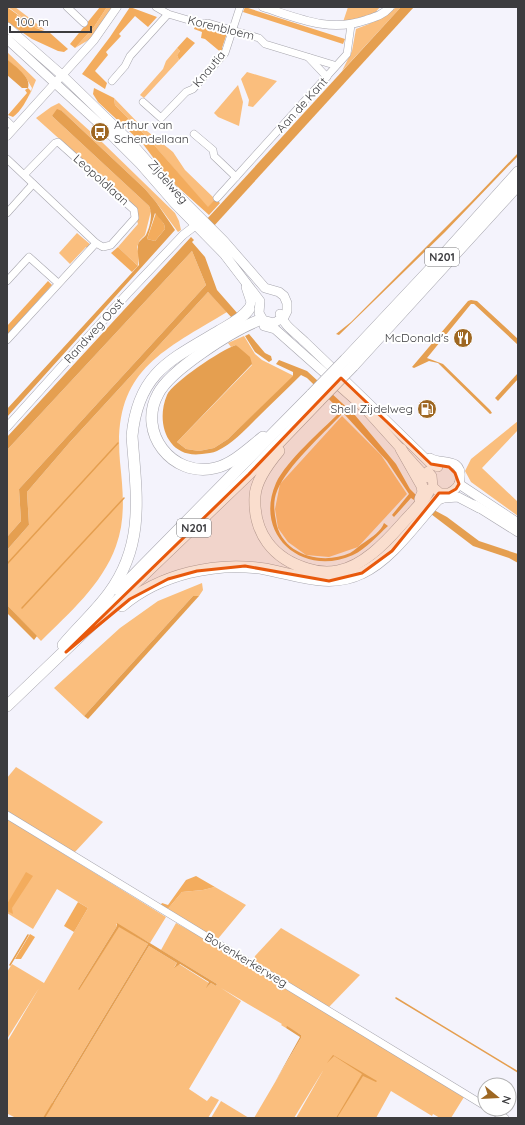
<svg xmlns="http://www.w3.org/2000/svg" width="525" height="1125" viewBox="0 0 525 1125" font-family="Quicksand,sans-serif">
<style>
.green{fill:#fabe7d}
.forest{fill:#f3ac5d}
.water{fill:#e59f50;fill-rule:evenodd}
.lines{fill:none;stroke-linecap:round;stroke-linejoin:round}
.stream{stroke:#e59f50;stroke-width:1.5}
.minor-casing{stroke:#a7a6ae;stroke-width:8}
.tertiary-casing{stroke:#a7a6ae;stroke-width:9}
.secondary-casing{stroke:#a7a6ae;stroke-width:10}
.trunk-casing{stroke:#a7a6ae;stroke-width:12}
.minor{stroke:#fff;stroke-width:7}
.tertiary{stroke:#fff;stroke-width:8}
.secondary{stroke:#fff;stroke-width:9}
.trunk{stroke:#fff;stroke-width:11}
.trunk-bridge-casing{stroke:#a7a6ae;stroke-width:12;stroke-linecap:butt}
.trunk-bridge{stroke:#fff;stroke-width:11}
.marked{fill:#e8590c;fill-opacity:0.2;stroke:#e8590c;stroke-width:3;stroke-linejoin:round}
.labels{text-anchor:middle;stroke-width:4;stroke-linejoin:round;paint-order:stroke}
.shield{fill:#fff;stroke:#767679;stroke-width:1}
.shield-label{font-size:11px;font-weight:bold;fill:#3c3c3f}
.street-label{font-size:12px;fill:#3c3c3f;stroke:#fff}
.poi-label{font-size:12px;fill:#3c3c3f;stroke:#fff;text-anchor:end}
</style>
<rect width="100%" height="100%" fill="#f4f3fc"/>
<!-- green -->
<g class="green">
<polygon points="8,7 15,7 45,30 36,28"/>
<polygon points="107,7 113,7 92,38 75,48 94,27"/>
<polygon points="348,7 380,7 374,14 343,22"/>
<polygon points="397,7 401,7 342,71 352,51 356,29 369,24"/>
<polygon points="177,48 180,51 177,55 179,60 144,98 140,95 163,69 166,61"/>
<polygon points="7,52 36,80 29,97 32,88 25,76 7,59"/>
<polygon points="247,72 277,81 253,107 248,106 249,100 241,79"/>
<polygon points="238,85 243,102 239,126 218,117 214,113"/>
<polygon points="114,98 142,127 173,152 185,170 215,199 208,208 148,138 115,105"/>
<polygon points="59,103 103,143 175,213 179,221 181,230 178,232 156,202 145,189 62,111 52,116 149,206 151,211 145,235 140,240 137,247 139,255 138,266 118,247 138,224 132,204 36,118 51,107"/>
<polygon points="77,233 91,245 88,248 86,247 70,264 59,253"/>
<polygon points="192,251 206,285 19,489 21,521 7,537 7,450"/>
<path d="M208 292 227 312C159 353 112 372 120 462 123 491 126 519 116 546 102 585 69 613 41 641L7 605V550L29 525 27 492 70 442Z"/>
<polygon points="244,336 255,354 262,360 294,376 228,439 214,448 199,451 186,449 177,442 252,365 236,345 231,347 228,343"/>
<polygon points="342,416 381,455 407,494 358,547 329,557 306,555 288,542 278,528 275,509 280,484"/>
<polygon points="518,421 518,430 482,468 518,502 518,516 471,482 465,471 471,459"/>
<polygon points="202,583 203,590 199,596 193,596 84,716 54,688 120,628 158,601"/>
<polygon points="16,767 103,822 74,853 7,812 7,778"/>
<polygon points="7,819 166,917 150,943 116,924 117,926 78,989 79,989 119,926 148,944 52,1103 54,1103 149,946 177,963 174,967 179,964 209,983 207,987 211,983 216,986 217,984 161,950 176,923 221,948 464,1097 451,1118 440,1118 433,1114 432,1116 391,1091 376,1118 296,1118 324,1069 294,1118 254,1118 301,1038 301,1035 287,1027 286,1028 281,1025 282,1024 221,988 241,1001 189,1089 207,1101 211,1096 219,1100 208,1118 16,1118 8,1114 7,1042 39,988 7,1039 7,972 12,964 44,983 88,908 57,889 33,929 7,913"/>
<polygon points="215,887 246,905 217,940 167,910 182,892 203,890"/>
<polygon points="281,928 360,975 328,1008 253,962 255,956"/>
<polygon points="221,1101 249,1118 211,1118"/>
</g>
<!-- forest -->
<g class="forest">
<polygon points="7,7 36,28 50,33 68,49 64,52 58,51 32,39 7,22"/>
<polygon points="100,7 107,7 94,27 75,48 70,44"/>
<polygon points="130,7 157,17 148,27 135,16 119,34 121,36 106,52 108,55 95,71 107,83 105,89 82,74 110,37"/>
<polygon points="245,7 345,39 343,44 243,12"/>
<polygon points="195,25 210,26 209,28 227,33 222,48 225,49 223,54 205,39 201,38 202,32 194,29"/>
<polygon points="187,37 195,43 179,60 177,55 180,51 177,48"/>
<path d="M28 88 31 91C27 100 21 111 13 117L8 115 27 93 25 90Z"/>
<polygon points="94,88 114,98 115,105 148,138 208,207 215,199 220,203 209,215 170,180 143,144 98,102 93,94"/>
<polygon points="156,213 164,224 165,229 155,241 147,239"/>
<polygon points="118,247 138,266 132,272 111,253"/>
<polygon points="48,281 52,285 7,335 7,326"/>
<polygon points="26,872 33,876 12,908 13,914 7,911 7,904"/>
<polygon points="196,876 215,887 203,890 182,892 167,910 160,906 162,903 168,905 186,880"/>
<polygon points="78,902 88,908 74,932 64,926"/>
<polygon points="30,934 35,937 21,959 15,959"/>
</g>
<!-- water -->
<g class="water">
<polygon points="401,7 414,7 213,227 206,220"/>
<path d="M7 59C14 66 32 77 28 88H22L7 75Z"/>
<path d="M57 109 62 111 145 189 156 202 175 230 7 417V409L139 265C139 259 137 250 138 245 139 240 143 239 146 235 150 227 153 214 149 206L52 116ZM155 213 164 224 165 229 155 241 147 239Z"/>
<polygon points="518,153 518,156 445,232 339,335 336,334 351,322 471,202"/>
<polygon points="191,237 194,240 192,242 205,257 217,290 238,314 232,318 208,292 70,442 27,492 29,525 7,550 7,537 21,521 19,489 206,285 192,251 7,450 7,437"/>
<polygon points="471,300 477,301 518,339 518,345 474,304 471,304 427,358 443,364 490,410 492,413 490,414 438,363 429,361 414,368 412,367 468,301"/>
<polygon points="249,334 265,353 271,356 272,360 269,362 255,352 245,336"/>
<path d="M236 345 250 357 252 364 177 442 186 449 199 451 214 448 228 439 293 376V372L276 364 279 360 307 371 354 414 396 464 410 489 417 496 414 500 411 498 394 517 392 515 409 494 387 461 345 415 342 414C322 435 288 465 277 491 273 501 274 511 276 521 281 554 321 566 350 553 355 550 360 545 365 542 372 537 381 531 384 523L388 526C377 536 366 549 353 555 303 578 253 535 276 483 287 460 321 431 339 413V409L307 378 301 375C286 390 270 405 255 420 244 431 232 444 217 451 213 453 207 453 202 454 168 459 155 423 167 395 173 382 221 350 236 345Z"/>
<polygon points="518,373 518,379 498,401 495,398"/>
<polygon points="434,510 447,517 479,541 518,554 518,563 509,558 473,546 431,514"/>
<polygon points="193,596 199,596 88,719 84,716"/>
<polygon points="7,605 37,636 34,640 7,613"/>
<polygon points="117,923 217,984 216,986 211,983 206,988 209,982 180,964 174,968 177,963 149,946 45,1118 43,1118 148,944 119,927 79,990 78,989 117,926"/>
<polygon points="287,1026 301,1035 301,1038 275,1082 300,1037 286,1028"/>
<polygon points="333,1055 377,1081 376,1082 363,1076 337,1118 336,1118 362,1074 334,1056 327,1063"/>
</g>
<g class="lines">
<!-- stream -->
<g class="stream">
<polyline points="7,564 118,443"/>
<polyline points="22,608 124,498"/>
<polyline points="10,965 28,935"/>
<polyline points="396,998 518,1072"/>
</g>
<defs>
<g id="minor">
<polyline points="67,7 84,23"/>
<polyline points="156,7 168,14 202,24 208,23 259,38 265,44 334,65"/>
<polyline points="309,58 327,77"/>
<polyline points="112,81 125,66 130,56 168,14"/>
<polyline points="143,102 161,118 186,92 193,89 225,53 240,7"/>
<polyline points="7,121 14,128"/>
<polyline points="194,134 213,150 214,156 236,177"/>
<polyline points="7,159 96,243 103,247 111,245 135,218 134,210 58,142 55,143 24,175"/>
<polyline points="217,198 347,54 351,25"/>
<polyline points="7,213 33,184"/>
<polyline points="7,281 29,257 58,283"/>
<polyline points="7,340 96,243"/>
<polyline points="7,815 485,1106"/>
<polyline points="490,1109 505,1118"/>
</g>
<g id="tertiary">
<path d="M263 7C298 18 329 33 366 20 375 17 383 15 390 7"/>
<polyline points="7,136 94,40 117,7"/>
<polyline points="7,427 127,294 183,235 196,225"/>
</g>
<g id="secondary">
<polyline points="7,27 63,76 129,140 173,190 224,241 265,288 279,292 284,296 287,303 287,311 284,317 274,323 263,320 259,313 260,301 224,254 174,203 140,164 104,128 7,39"/>
<polyline points="246,287 251,302 249,309"/>
<path d="M280 314C284 326 296 333 305 342 347 382 389 423 431 464L438 467"/>
<polyline points="264,326 275,329 364,408 427,478"/>
<path d="M428 471 432 476 433 487 440 493H449C455 490 460 486 460 479 463 456 440 465 430 458"/>
<polyline points="459,484 518,523"/>
<polyline points="444,498 458,497 479,508"/>
<polyline points="475,505 518,532"/>
</g>
<g id="trunk">
<path d="M257 321C232 331 170 370 158 394 137 432 172 478 215 468 233 464 249 448 263 437"/>
<polyline points="346,359 438,261 518,172"/>
<polyline points="353,366 518,185"/>
<polyline points="401,449 422,486 423,492 420,499"/>
<path d="M279 451C268 464 256 480 255 496 253 533 273 559 308 569 317 572 328 573 338 571 363 566 384 544 401 525 410 514 424 503 429 490"/>
<polyline points="119,590 312,394"/>
<path d="M122 606C160 574 216 561 265 569 297 575 330 589 362 573 392 559 416 523 438 499L441 498"/>
<path d="M63 645C78 627 96 611 109 593 146 543 136 492 132 436 138 373 170 360 219 331 229 325 242 319 249 309"/>
<polyline points="7,706 249,474 319,401"/>
</g>
</defs>
<!-- minor casing -->
<use href="#minor" class="minor-casing"/>
<!-- tertiary casing -->
<use href="#tertiary" class="tertiary-casing"/>
<!-- secondary casing -->
<use href="#secondary" class="secondary-casing"/>
<!-- trunk casing -->
<use href="#trunk" class="trunk-casing"/>
<!-- minor -->
<use href="#minor" class="minor"/>
<!-- tertiary -->
<use href="#tertiary" class="tertiary"/>
<!-- secondary -->
<use href="#secondary" class="secondary"/>
<!-- trunk -->
<use href="#trunk" class="trunk"/>
<defs>
<g id="trunk-bridge">
<polyline points="312,394 346,359"/>
<polyline points="319,401 353,366"/>
</g>
</defs>
<!-- trunk-bridge casing -->
<use href="#trunk-bridge" class="trunk-bridge-casing"/>
<!-- trunk-bridge -->
<use href="#trunk-bridge" class="trunk-bridge"/>
</g>
<!-- marked area -->
<path class="marked" d="M341 378 431 464 449 467 455 473 459 484 456 489 449 493H439L392 551 362 573 329 581 245 566 197 571 168 579 130 599 66 652 249 474Z"/>
<!-- icons -->
<defs>
<symbol id="bus-disc" viewBox="-11 -11 22 22"><circle r="9.5" fill="#9e6722" stroke="#fff"/><path d="M-5-6H5V4H4V6H2V4H-2V6H-4V4H-5ZM-3.5-4V0h7V-4ZM-3.5 1.2v1.5H-2V1.2ZM2 1.2v1.5H3.5V1.2Z" fill="#fff"/></symbol>
<symbol id="restaurant-disc" viewBox="-11 -11 22 22"><circle r="9.5" fill="#9e6722" stroke="#fff"/><path d="M-5-6h1v4h1v-4h1v4h1v-4h1v5L-1.5 .5V6h-2V.5L-5-1ZM5-6V6H3V1.5H1.5Q1.5-4 5-6Z" fill="#fff"/></symbol>
<symbol id="fuel-disc" viewBox="-11 -11 22 22"><circle r="9.5" fill="#9e6722" stroke="#fff"/><path d="M-5.5-6h7V0h2V4h1.3V-2.5L3-4.5l.8-.8L6-3V5H2.5V1h-1V6h-7ZM-4.2-4.7v3.2H.2V-4.7Z" fill="#fff"/></symbol>
</defs>
<g fill-rule="evenodd">
<use href="#bus-disc" x="89" y="121" width="22" height="22"/>
<use href="#restaurant-disc" x="452" y="327" width="22" height="22"/>
<use href="#fuel-disc" x="416" y="398" width="22" height="22"/>
</g>
<g class="labels">
<!-- shield labels -->
<g class="shield">
<rect x="425" y="248" width="34" height="18" rx="3"/>
<rect x="177" y="519" width="34" height="18" rx="3"/>
</g>
<g class="shield-label">
<text x="442" y="261">N201</text>
<text x="194" y="532">N201</text>
</g>
<!-- street labels -->
<g class="street-label">
<text transform="translate(221 28) rotate(14)" y="4">Korenbloem</text>
<text transform="translate(209 69) rotate(-50)" y="4">Knautia</text>
<text transform="translate(302 105) rotate(-48)" y="4">Aan de Kant</text>
<text transform="translate(101 180) rotate(42)" y="4">Leopoldlaan</text>
<text transform="translate(168 182) rotate(49)" y="4">Zijdelweg</text>
<text transform="translate(94 331) rotate(-48)" y="4">Randweg Oost</text>
<text transform="translate(246 960) rotate(31)" y="4">Bovenkerkerweg</text>
</g>
<!-- poi labels -->
<g class="poi-label">
<text x="114" y="129" text-anchor="start">Arthur van<tspan x="114" dy="14">Schendellaan</tspan></text>
<text x="449" y="342">McDonald's</text>
<text x="413" y="413">Shell Zijdelweg</text>
</g>
</g>
<!-- border -->
<rect width="525" height="1125" fill="none" stroke="#3c3c3f" stroke-width="16"/>
<!-- north arrow -->
<g transform="translate(497 1097) rotate(108)"><circle r="19" fill="#ffffff" stroke="#b1b1b2"/>
<path d="M0-3L7 15L0 10L-7 15Z" fill="#9e6722"/>
<text y="-6" font-size="11" font-weight="bold" text-anchor="middle" fill="#3c3c3f">N</text>
</g>
<!-- scale -->
<path d="M10 26v6h81v-6" fill="none" stroke="#3c3c3f" stroke-width="2"/>
<text x="16" y="26" font-size="12" fill="#3c3c3f" stroke="#ffffff" stroke-width="3" paint-order="stroke">100 m</text>
</svg>
